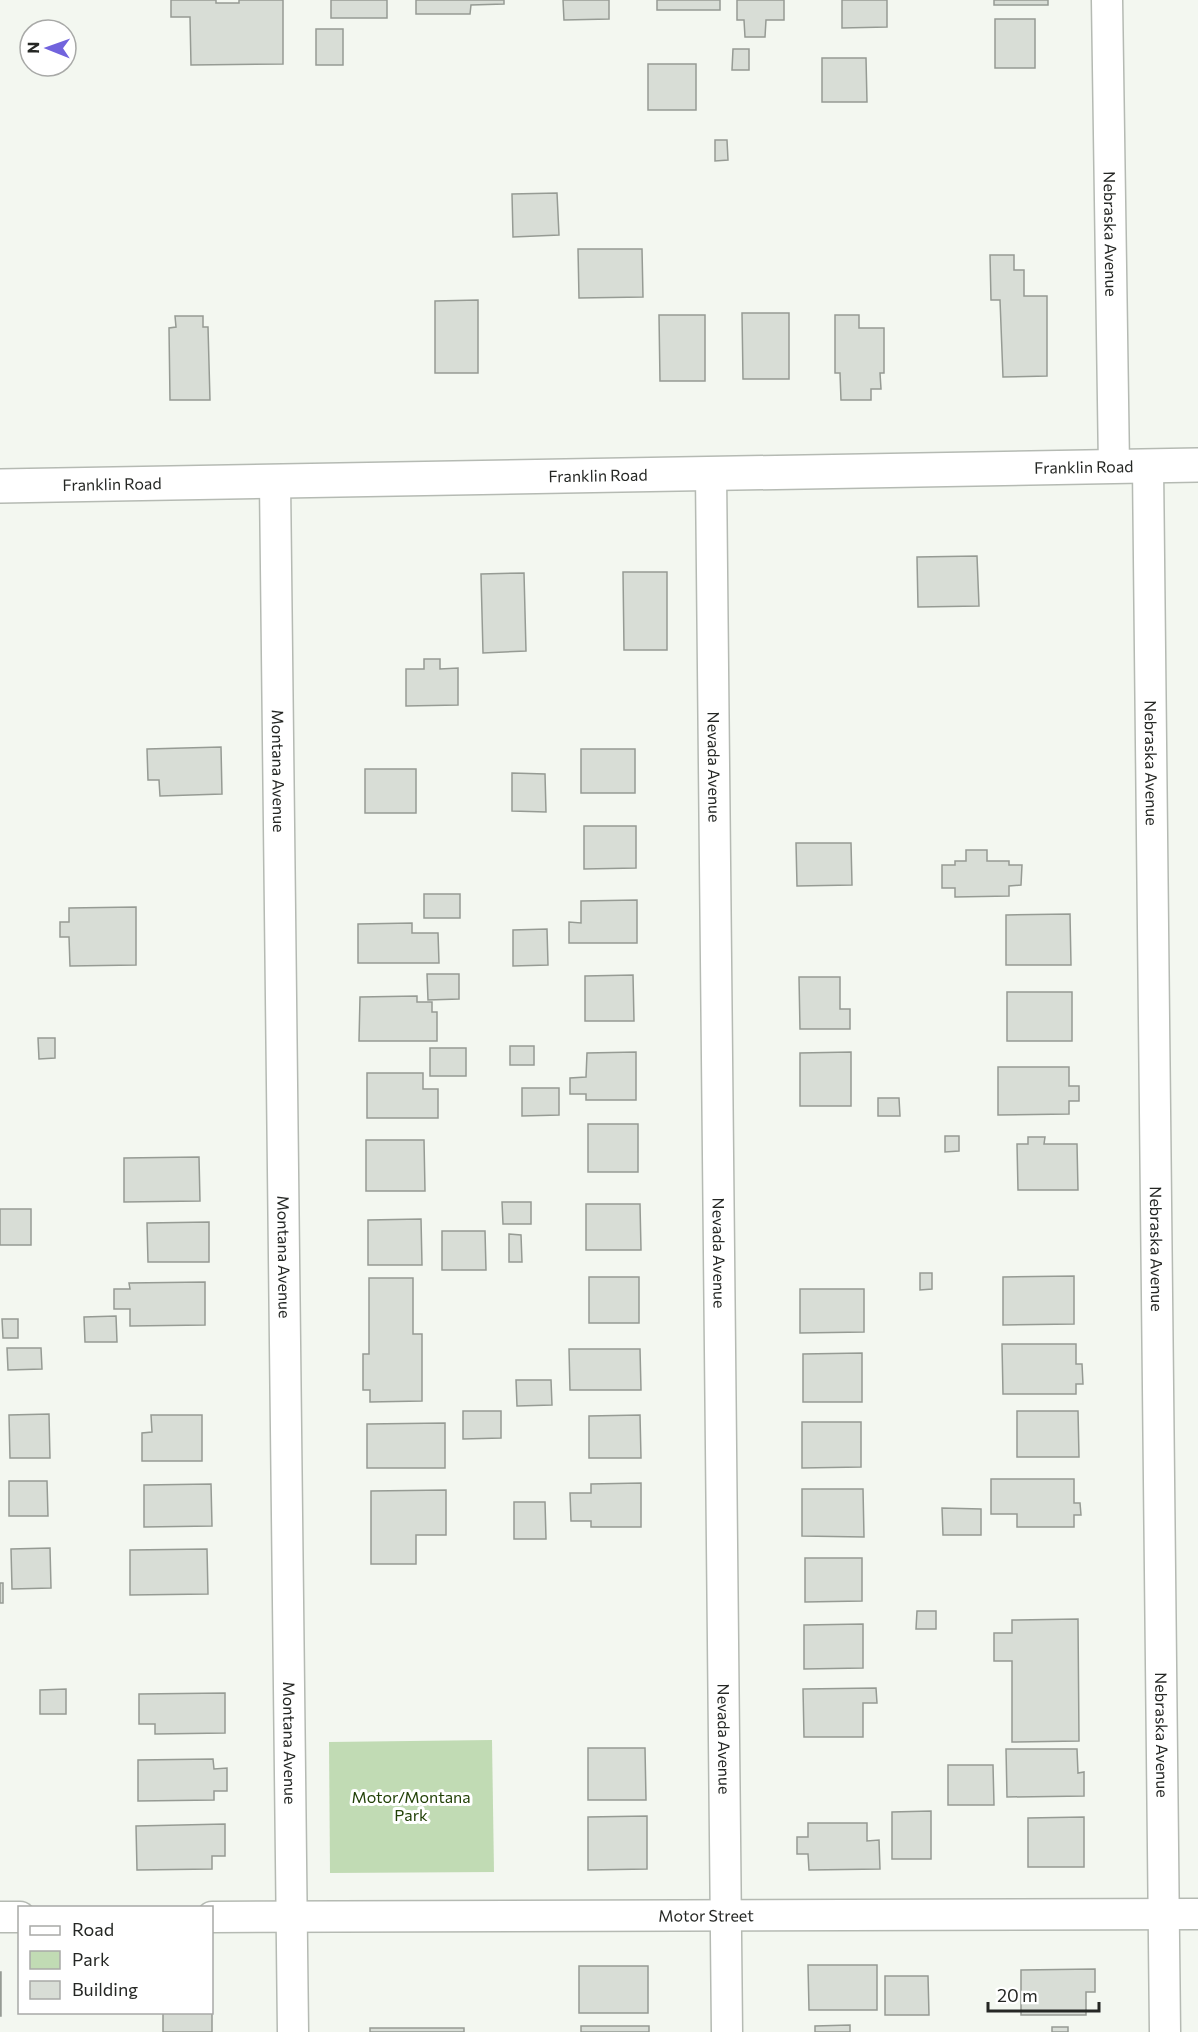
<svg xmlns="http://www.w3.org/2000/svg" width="1198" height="2032" viewBox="0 0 1198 2032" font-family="Commissioner,sans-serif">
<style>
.green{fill:#c1dbb4}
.building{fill:#d8ddd6;stroke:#969b94;stroke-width:1.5}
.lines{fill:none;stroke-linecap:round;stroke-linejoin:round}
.minor-casing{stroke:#b5bab3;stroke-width:33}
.tertiary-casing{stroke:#b5bab3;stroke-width:36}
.minor{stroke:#fff;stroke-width:30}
.tertiary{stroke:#fff;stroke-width:33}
.labels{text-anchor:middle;stroke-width:6;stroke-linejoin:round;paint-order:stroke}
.street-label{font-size:16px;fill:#252724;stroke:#fff}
.park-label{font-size:16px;fill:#214006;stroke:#fff}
</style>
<rect width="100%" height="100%" fill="#f3f7f0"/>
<!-- green -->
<polygon class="green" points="492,1740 494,1872 330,1873 329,1742"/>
<!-- building -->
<g class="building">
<polygon points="171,0 216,0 216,3 239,3 239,0 283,0 283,64 191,65 190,17 171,17"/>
<rect x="331" y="0" width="56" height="18"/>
<polygon points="416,0 504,0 504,4 471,5 470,14 416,14"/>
<polygon points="563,0 609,0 609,19 564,20"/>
<rect x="657" y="0" width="63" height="10"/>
<polygon points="737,0 784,0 784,20 766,20 765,37 745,37 744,20 737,20"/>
<polygon points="842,0 887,0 887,27 842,28"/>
<rect x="994" y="0" width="54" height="5"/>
<rect x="995" y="19" width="40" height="49"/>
<rect x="316" y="29" width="27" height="36"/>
<polygon points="733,49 749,49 749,70 732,70"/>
<polygon points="822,58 866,58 867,102 822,102"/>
<rect x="648" y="64" width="48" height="46"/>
<polygon points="715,140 727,140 728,160 715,161"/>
<polygon points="557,193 559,235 513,237 512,194"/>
<polygon points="578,249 642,249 643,297 579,298"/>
<polygon points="990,255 1014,255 1014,270 1024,270 1024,296 1047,296 1047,376 1003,377 1000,300 991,300"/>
<polygon points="478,300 478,373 435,373 435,301"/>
<polygon points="742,313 789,313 789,379 743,379"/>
<polygon points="659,315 705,315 705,381 660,381"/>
<polygon points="835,315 859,315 859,328 884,328 884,373 880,373 881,389 871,389 871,400 841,400 840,373 835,373"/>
<polygon points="175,316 203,316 203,327 208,327 210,400 170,400 169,328 176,327"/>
<polygon points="977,556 979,606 918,607 917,557"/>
<polygon points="623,572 667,572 667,650 624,650"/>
<polygon points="524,573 526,651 483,653 481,574"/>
<polygon points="424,659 440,659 440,669 458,668 458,705 406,706 406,669 424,669"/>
<polygon points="221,747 222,794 160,796 159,780 148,780 147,749"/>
<rect x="581" y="749" width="54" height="44"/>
<rect x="365" y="769" width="51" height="44"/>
<polygon points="512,773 545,774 546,812 512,811"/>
<polygon points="584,826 636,826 636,868 584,869"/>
<polygon points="796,843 851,843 852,885 797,886"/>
<polygon points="966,850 987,850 987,861 1009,861 1009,865 1022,865 1021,885 1009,886 1009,896 955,897 955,888 942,888 942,865 955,865 955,861 966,861"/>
<rect x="424" y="894" width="36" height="24"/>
<polygon points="637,900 637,943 569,943 569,922 581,923 581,901"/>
<polygon points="136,907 136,965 70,966 69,937 60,937 60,922 69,922 69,908"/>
<polygon points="1070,914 1071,965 1006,965 1006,915"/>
<polygon points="412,923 412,933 438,933 439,963 358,963 358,924"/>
<polygon points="547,929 548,965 513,966 513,930"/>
<polygon points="427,974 459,974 459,999 428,1000"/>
<polygon points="633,975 634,1021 585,1021 585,976"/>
<polygon points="799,977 840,977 840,1009 850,1009 850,1029 800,1029"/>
<rect x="1007" y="992" width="65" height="49"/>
<polygon points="417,996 417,1002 432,1002 432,1012 437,1012 437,1041 359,1041 360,997"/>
<polygon points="38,1038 55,1038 55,1058 39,1059"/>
<rect x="510" y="1046" width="24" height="19"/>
<rect x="430" y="1048" width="36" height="28"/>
<polygon points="636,1052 636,1100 586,1100 586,1094 570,1094 570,1078 586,1077 587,1053"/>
<polygon points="851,1052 851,1106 800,1106 800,1053"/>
<polygon points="998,1067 1069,1067 1069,1086 1079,1086 1079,1101 1069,1101 1069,1114 998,1115"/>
<polygon points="367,1073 423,1073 423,1089 438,1089 438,1118 367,1118"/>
<polygon points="522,1088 559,1088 559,1115 522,1116"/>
<polygon points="878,1098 899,1098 900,1116 878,1116"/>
<rect x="588" y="1124" width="50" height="48"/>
<polygon points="945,1136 959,1136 959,1151 945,1152"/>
<polygon points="1028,1137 1045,1137 1044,1144 1077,1144 1078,1190 1018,1190 1017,1144 1028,1144"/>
<polygon points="366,1140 424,1140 425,1191 366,1191"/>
<polygon points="199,1157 200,1201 124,1202 124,1158"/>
<polygon points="502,1202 531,1202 531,1224 503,1224"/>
<polygon points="586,1204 640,1204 641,1250 586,1250"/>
<rect x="0" y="1209" width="31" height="36"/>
<polygon points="421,1219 422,1265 368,1265 368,1220"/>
<polygon points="209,1222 209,1262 148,1262 147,1223"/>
<polygon points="442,1231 485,1231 486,1270 442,1270"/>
<polygon points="509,1234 521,1235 522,1262 509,1262"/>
<polygon points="920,1273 932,1273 932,1289 920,1290"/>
<polygon points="1074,1276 1074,1324 1003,1325 1003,1277"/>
<rect x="589" y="1277" width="50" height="46"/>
<polygon points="369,1278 413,1278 413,1334 422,1334 422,1401 370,1402 370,1390 363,1390 363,1354 369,1354"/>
<polygon points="205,1282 205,1325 130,1326 130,1309 114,1309 114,1289 130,1289 129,1283"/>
<polygon points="800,1289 864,1289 864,1332 800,1333"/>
<polygon points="116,1316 117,1342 85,1342 84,1317"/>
<polygon points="2,1319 18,1319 18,1338 3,1338"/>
<polygon points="1002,1344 1076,1344 1076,1364 1082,1364 1083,1384 1076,1384 1076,1394 1003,1394"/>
<polygon points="7,1348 41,1348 42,1369 8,1370"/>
<polygon points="569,1349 640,1349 641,1390 570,1390"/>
<polygon points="862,1353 862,1402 803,1402 803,1354"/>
<polygon points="516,1380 551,1380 552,1405 517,1406"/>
<polygon points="463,1411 501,1411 501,1438 463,1439"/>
<polygon points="1017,1411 1078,1411 1079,1457 1017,1457"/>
<polygon points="49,1414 50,1458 10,1458 9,1415"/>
<polygon points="151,1415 202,1415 202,1461 142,1461 142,1433 152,1432"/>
<polygon points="640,1415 641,1458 589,1458 589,1416"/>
<polygon points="802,1422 861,1422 861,1467 802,1468"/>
<polygon points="445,1423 445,1468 367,1468 367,1424"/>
<polygon points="991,1479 1074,1479 1074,1503 1080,1503 1081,1515 1074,1515 1074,1527 1017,1527 1017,1514 991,1514"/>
<polygon points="9,1481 47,1481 48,1516 9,1516"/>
<polygon points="641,1483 641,1527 591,1527 591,1521 571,1521 570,1493 591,1493 591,1484"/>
<polygon points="211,1484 212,1526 144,1527 144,1485"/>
<polygon points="802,1489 863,1489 864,1537 802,1536"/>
<polygon points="446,1490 446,1535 416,1535 416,1564 371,1564 371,1491"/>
<polygon points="514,1502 545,1502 546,1539 514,1539"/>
<polygon points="942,1508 981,1509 981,1535 943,1535"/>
<polygon points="50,1548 51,1588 12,1589 11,1549"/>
<polygon points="207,1549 208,1594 130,1595 130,1550"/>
<polygon points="805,1558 862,1558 862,1601 805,1602"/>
<rect x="0" y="1583" width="3" height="20"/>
<polygon points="917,1611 936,1611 936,1629 916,1629"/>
<polygon points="1078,1619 1079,1741 1012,1742 1012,1661 994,1661 994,1633 1012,1633 1012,1620"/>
<polygon points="863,1624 863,1668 804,1669 804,1625"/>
<polygon points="876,1688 877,1703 863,1703 863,1737 804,1737 803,1689"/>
<polygon points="66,1689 66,1714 40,1714 40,1690"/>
<polygon points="225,1693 225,1733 155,1734 155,1724 139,1724 139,1694"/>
<polygon points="588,1748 645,1748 646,1800 588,1800"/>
<polygon points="1006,1749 1077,1749 1078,1773 1084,1772 1084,1796 1007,1797"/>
<polygon points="213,1759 214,1769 227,1768 227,1791 214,1791 214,1800 138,1801 138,1760"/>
<polygon points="948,1765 993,1765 994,1805 948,1805"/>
<polygon points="931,1811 931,1859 892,1859 892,1812"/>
<polygon points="647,1816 647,1869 588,1870 588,1817"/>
<polygon points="1084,1817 1084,1867 1028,1867 1028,1818"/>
<polygon points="808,1823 867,1823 867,1841 879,1840 880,1869 809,1870 808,1854 797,1854 797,1837 808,1837"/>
<polygon points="225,1824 225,1856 212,1856 212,1869 137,1870 136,1826"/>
<polygon points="808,1965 877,1965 877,2010 809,2010"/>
<rect x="579" y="1966" width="69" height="47"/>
<polygon points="1095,1969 1095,1992 1086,1992 1086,2015 1021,2015 1021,1970"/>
<rect x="0" y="1972" width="1" height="44"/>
<polygon points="212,1975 212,2032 163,2032 163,2012 212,2012"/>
<polygon points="885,1976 928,1976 929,2015 885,2015"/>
<polygon points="850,2025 850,2032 815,2032 815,2026"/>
<rect x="581" y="2026" width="68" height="6"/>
<rect x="1052" y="2027" width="16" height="5"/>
<rect x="370" y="2028" width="94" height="4"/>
</g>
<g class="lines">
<defs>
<g id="minor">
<path id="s1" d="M1107 0 1114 467"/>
<path id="s2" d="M1148 466 1165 2032"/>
<path id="s3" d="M711 473 727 2032"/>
<path id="s4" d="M275 481 293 2032"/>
<polyline points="0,1917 20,1917"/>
<path id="s5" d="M212 1917 1198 1914"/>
</g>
<g id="tertiary">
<path id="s6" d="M0 486 1198 465"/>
</g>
</defs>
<!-- minor casing -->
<use href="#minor" class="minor-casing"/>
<!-- tertiary casing -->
<use href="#tertiary" class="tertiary-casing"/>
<!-- minor -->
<use href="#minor" class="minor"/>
<!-- tertiary -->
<use href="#tertiary" class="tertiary"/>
</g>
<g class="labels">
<!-- street labels -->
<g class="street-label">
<text dy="6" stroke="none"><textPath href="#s1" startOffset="234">Nebraska Avenue</textPath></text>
<text dy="6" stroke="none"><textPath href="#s6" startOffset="1084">Franklin Road</textPath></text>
<text dy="6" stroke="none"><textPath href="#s6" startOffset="598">Franklin Road</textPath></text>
<text dy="6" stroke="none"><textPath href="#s6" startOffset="112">Franklin Road</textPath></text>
<text dy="6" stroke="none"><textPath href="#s2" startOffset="297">Nebraska Avenue</textPath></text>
<text dy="6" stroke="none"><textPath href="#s3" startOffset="294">Nevada Avenue</textPath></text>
<text dy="6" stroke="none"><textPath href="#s4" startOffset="290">Montana Avenue</textPath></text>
<text dy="6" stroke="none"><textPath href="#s2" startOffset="783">Nebraska Avenue</textPath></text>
<text dy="6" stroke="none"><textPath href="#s3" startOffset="780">Nevada Avenue</textPath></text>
<text dy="6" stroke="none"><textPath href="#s4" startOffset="776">Montana Avenue</textPath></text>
<text dy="6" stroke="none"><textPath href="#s2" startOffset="1269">Nebraska Avenue</textPath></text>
<text dy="6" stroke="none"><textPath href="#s3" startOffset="1266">Nevada Avenue</textPath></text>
<text dy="6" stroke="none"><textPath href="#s4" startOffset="1262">Montana Avenue</textPath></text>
<text dy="6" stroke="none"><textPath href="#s5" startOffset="494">Motor Street</textPath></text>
</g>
<!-- park labels -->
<g class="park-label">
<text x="411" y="1803">Motor/Montana<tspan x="411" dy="18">Park</tspan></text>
</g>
</g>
<!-- legend -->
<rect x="18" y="1906" width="195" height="108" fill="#ffffff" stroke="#a8a9a7" stroke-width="1.5"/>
<rect x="30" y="1926" width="30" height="9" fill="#ffffff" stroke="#a8a9a7" stroke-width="1.5"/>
<text x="72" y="1936" font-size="18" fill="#252724">Road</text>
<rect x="30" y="1951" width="30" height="18" fill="#c1dbb4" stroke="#a8a9a7" stroke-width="1.5"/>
<text x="72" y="1966" font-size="18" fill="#252724">Park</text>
<rect x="30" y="1981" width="30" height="18" fill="#d8ddd6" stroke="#a8a9a7" stroke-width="1.5"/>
<text x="72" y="1996" font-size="18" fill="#252724">Building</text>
<!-- north arrow -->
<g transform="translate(48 48) rotate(271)"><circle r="28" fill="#ffffff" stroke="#a8a9a7" stroke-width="1.5"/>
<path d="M0-4.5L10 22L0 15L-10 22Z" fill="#7163dd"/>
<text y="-9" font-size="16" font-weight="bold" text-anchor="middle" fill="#252724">N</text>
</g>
<!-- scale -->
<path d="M988 2002v9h111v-9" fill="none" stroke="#252724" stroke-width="3"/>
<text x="997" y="2002" font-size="18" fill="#252724" stroke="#ffffff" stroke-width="4.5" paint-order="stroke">20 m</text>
</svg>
